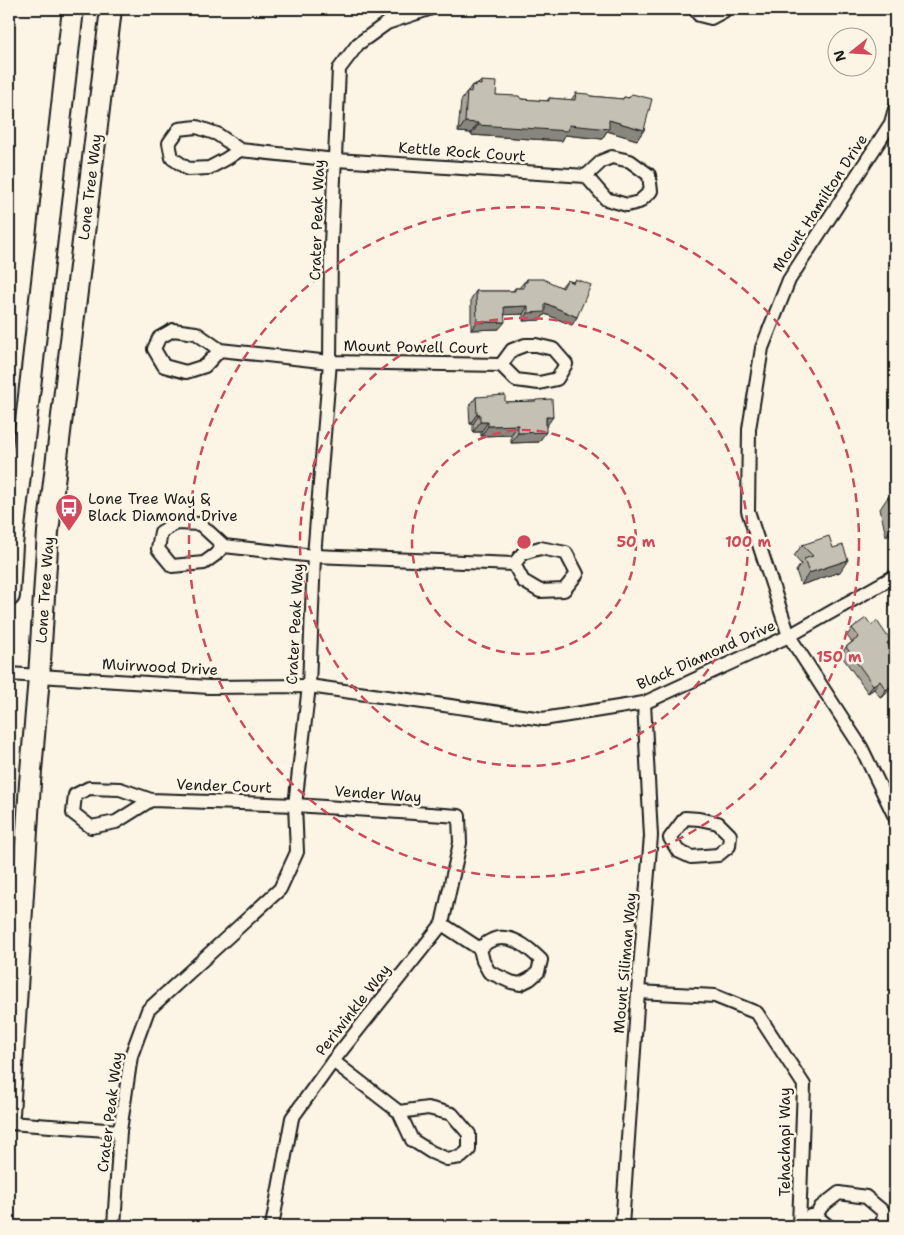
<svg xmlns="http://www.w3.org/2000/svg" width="904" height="1235" viewBox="0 0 904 1235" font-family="'Shantell Sans',sans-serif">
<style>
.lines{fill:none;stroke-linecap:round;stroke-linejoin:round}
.minor-casing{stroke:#1c1c1c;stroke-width:16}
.primary-casing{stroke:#1c1c1c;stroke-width:24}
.minor{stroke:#fcf5e5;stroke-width:12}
.primary{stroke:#fcf5e5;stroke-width:20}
.wall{fill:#a9a59a;stroke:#1c1c1c}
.shaded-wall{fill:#89867d;stroke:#1c1c1c}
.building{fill:#c4c0b3;stroke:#1c1c1c}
.ring{fill:none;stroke:#d1495b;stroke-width:2.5;stroke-dasharray:9 6}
.labels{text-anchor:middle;stroke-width:5;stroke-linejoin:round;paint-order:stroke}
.street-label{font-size:15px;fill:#1c1c1c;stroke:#fcf5e5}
.poi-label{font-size:15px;fill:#1c1c1c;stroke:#fcf5e5;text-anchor:start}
.centre{fill:#d1495b;stroke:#fcf5e5;stroke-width:2.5}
.ring-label{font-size:15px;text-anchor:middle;font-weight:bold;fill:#d1495b;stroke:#fcf5e5;stroke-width:5;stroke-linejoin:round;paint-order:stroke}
</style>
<rect width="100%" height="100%" fill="#fcf5e5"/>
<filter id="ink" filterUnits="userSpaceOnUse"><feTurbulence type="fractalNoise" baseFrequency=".02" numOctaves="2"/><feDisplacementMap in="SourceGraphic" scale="10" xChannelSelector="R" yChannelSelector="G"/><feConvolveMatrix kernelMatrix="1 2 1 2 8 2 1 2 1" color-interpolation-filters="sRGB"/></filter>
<g filter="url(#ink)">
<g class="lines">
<defs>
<g id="minor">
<polyline points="695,9 699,15 711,18 724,11 725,9"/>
<polyline points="895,109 891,123 789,280 762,348 749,429 748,511 789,636 861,747 895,817"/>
<polyline points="240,150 226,159 209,168 188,169 172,158 169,143 179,129 197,127 217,134 240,150 336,160 586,176 606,199 627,205 639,202 651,191 649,175 630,161 612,157 602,161 586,176"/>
<polyline points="220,350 205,366 186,372 164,366 154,349 159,338 173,330 196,333 220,350 330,362 501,365 516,380 539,383 557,379 566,364 553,349 536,345 525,345 512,350 501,365"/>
<polyline points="224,546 215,555 204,563 172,566 158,549 161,532 176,523 200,524 224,546 314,556 514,564"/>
<polygon points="540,548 566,553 577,574 564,590 540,591 523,581 514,564 523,553"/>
<polyline points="9,674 209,687 309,686 543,719 644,703 789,636 895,576"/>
<polyline points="151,800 116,822 91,827 73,813 75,795 89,788 120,789 151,800 295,805 459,816 460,843 442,924 333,1061 292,1118 272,1226"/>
<polygon points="685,818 699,819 718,823 730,835 729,846 718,855 691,857 678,851 670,838"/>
<path d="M442 924 480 949 483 961 489 972 511 982 520 984 530 979 538 972 541 960C528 947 509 931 490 941 487 942 483 946 480 949"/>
<polyline points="638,992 715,996 757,1013 804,1085 799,1226"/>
<polyline points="333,1061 399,1112 412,1140 431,1152 447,1159 461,1157 469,1150 469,1134 452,1114 428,1108 399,1112"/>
<polyline points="9,1123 120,1131"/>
<polyline points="810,1216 816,1216 828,1226"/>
<polyline points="816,1216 821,1207 839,1193 866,1197 885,1213 881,1226"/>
<polyline points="114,1226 120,1131 131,1056 148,1010 280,889 297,852 295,805 309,686 314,556 330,362 331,244 339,69 358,44 387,23 429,9"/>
<polyline points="622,1226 638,992 651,836 644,703"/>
</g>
<g id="primary">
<polyline points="9,596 12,545 73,9"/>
<polyline points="9,1114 30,783 39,677 48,532 111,9"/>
</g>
</defs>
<!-- minor casing -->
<use href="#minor" class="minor-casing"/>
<!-- primary casing -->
<use href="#primary" class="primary-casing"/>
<!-- minor -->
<use href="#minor" class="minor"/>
<!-- primary -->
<use href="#primary" class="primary"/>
</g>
<!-- wall -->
<g class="wall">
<polygon points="481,81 496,95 521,99 547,101 549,98 571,100 576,93 590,96 622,99 624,97 629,98 632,94 644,130 637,140 607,131 602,139 565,135 562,141 471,135 471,133 458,132 461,101 472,85 474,85 475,84 478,84"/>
<polygon points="527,279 561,287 567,280 573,282 575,279 577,317 572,325 545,314 540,320 523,321 523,314 504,314 499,329 471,330 471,299 476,291 513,291 515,288 519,288 524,282 525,282"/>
<polygon points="476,397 505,402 535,401 536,400 539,442 511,443 511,435 481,436 481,432 473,432 473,424 470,424 469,407"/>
<polygon points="895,496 895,534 886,536 880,509 888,497"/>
<polygon points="802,545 840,572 801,585 796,571 801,564 794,556"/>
<polygon points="871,625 890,640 888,644 895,655 895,687 880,697 874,689 868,693 841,655 846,647 852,642 847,636 852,628"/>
</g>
<!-- shaded-wall -->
<g class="shaded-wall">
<polygon points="609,120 644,130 637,140 607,131 602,139 565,135 562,141 471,135 478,125 569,125"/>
<polygon points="465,122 478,123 471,133 458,132"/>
<polygon points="545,303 577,317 572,325 545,314 540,320 523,321 528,313"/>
<polygon points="528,306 523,314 499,315 504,307"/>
<polygon points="477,322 505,322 499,329 471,330"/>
<polygon points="477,414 480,414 473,424 470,424"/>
<polygon points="546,417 553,417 546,427"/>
<polygon points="480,422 488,422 481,432 473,432"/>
<polygon points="518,425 511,435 481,436 488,426"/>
<polygon points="546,432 539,442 511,443 518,433"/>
<polygon points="894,524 895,524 895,534 886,536"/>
<polygon points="848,560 840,572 801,585 809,573"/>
<polygon points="880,681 874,689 868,693 873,685"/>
<polygon points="895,683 895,687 880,697 886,690"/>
</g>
<!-- building -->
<g class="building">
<polygon points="481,81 497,82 496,95 519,96 521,99 549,101 549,98 575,100 576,93 588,94 590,96 623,99 624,97 629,98 632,94 652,99 644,130 609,120 609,129 569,125 568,131 478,125 478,123 465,122 467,91 471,92 472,85 475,86 475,84 481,85"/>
<polygon points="527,279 543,279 563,288 567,280 573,283 575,279 591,285 577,317 545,303 545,312 528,313 528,306 504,307 505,322 477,322 476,291 515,291 515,288 524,288 524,282 527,282"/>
<polygon points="505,395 505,402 536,401 536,400 552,399 553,417 546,417 546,432 518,433 518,425 488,426 488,422 480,422 480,414 477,414 476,397"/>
<polygon points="895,496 895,524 894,524 888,497"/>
<polygon points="829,536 833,548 843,545 848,560 809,573 804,559 813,556 802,545"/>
<polygon points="866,618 871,625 877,621 890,640 887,643 895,655 895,683 886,690 880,681 873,685 846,647 859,637 852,628"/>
</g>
</g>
<!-- distance rings -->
<g class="ring">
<circle cx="524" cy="542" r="112"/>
<circle cx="524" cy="542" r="224"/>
<circle cx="524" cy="542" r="335"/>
</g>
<!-- icons -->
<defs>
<symbol id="bus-pin" viewBox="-11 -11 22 30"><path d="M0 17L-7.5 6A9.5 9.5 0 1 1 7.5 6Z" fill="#d1495b" stroke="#fcf5e5"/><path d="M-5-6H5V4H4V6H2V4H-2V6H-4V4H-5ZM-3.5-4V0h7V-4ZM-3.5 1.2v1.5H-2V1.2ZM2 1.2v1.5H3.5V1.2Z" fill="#fff"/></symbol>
</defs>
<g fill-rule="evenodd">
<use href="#bus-pin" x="53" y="492" width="32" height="43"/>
</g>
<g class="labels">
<!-- street labels -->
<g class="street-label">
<text transform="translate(462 152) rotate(4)" y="5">Kettle Rock Court</text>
<text transform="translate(90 187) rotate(-83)" y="5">Lone Tree Way</text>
<text transform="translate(820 203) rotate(-57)" y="5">Mount Hamilton Drive</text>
<text transform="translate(317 220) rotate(-88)" y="5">Crater Peak Way</text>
<text transform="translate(416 347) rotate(1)" y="5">Mount Powell Court</text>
<text transform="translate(45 590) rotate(-86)" y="5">Lone Tree Way</text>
<text transform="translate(295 624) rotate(-87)" y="5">Crater Peak Way</text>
<text transform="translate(706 655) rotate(-24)" y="5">Black Diamond Drive</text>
<text transform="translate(160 667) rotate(3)" y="5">Muirwood Drive</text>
<text transform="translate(224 786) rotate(2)" y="5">Vender Court</text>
<text transform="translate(378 794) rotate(4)" y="5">Vender Way</text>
<text transform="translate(625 963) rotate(-85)" y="5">Mount Siliman Way</text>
<text transform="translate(353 1010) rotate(-52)" y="5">Periwinkle Way</text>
<text transform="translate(110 1112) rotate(-83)" y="5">Crater Peak Way</text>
<text transform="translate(785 1142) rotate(-90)" y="5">Tehachapi Way</text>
</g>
<!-- poi labels -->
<g class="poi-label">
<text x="88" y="504">Lone Tree Way &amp;<tspan x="88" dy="17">Black Diamond Drive</tspan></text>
</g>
</g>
<circle cx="524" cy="542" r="8" class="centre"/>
<g class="ring-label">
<text x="636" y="547">50 m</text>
<text x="748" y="547">100 m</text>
<text x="839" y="662">150 m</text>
</g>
<!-- margin -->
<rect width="904" height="1235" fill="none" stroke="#fcf5e5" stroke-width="30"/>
<rect x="15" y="15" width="874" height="1205" fill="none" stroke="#1c1c1c" stroke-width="2" filter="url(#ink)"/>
<!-- north arrow -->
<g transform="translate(852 52) rotate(253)"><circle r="24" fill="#fcf5e5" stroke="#a29e95"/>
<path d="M0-4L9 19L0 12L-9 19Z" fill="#d1495b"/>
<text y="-8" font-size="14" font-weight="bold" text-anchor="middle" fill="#1c1c1c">N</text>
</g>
</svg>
